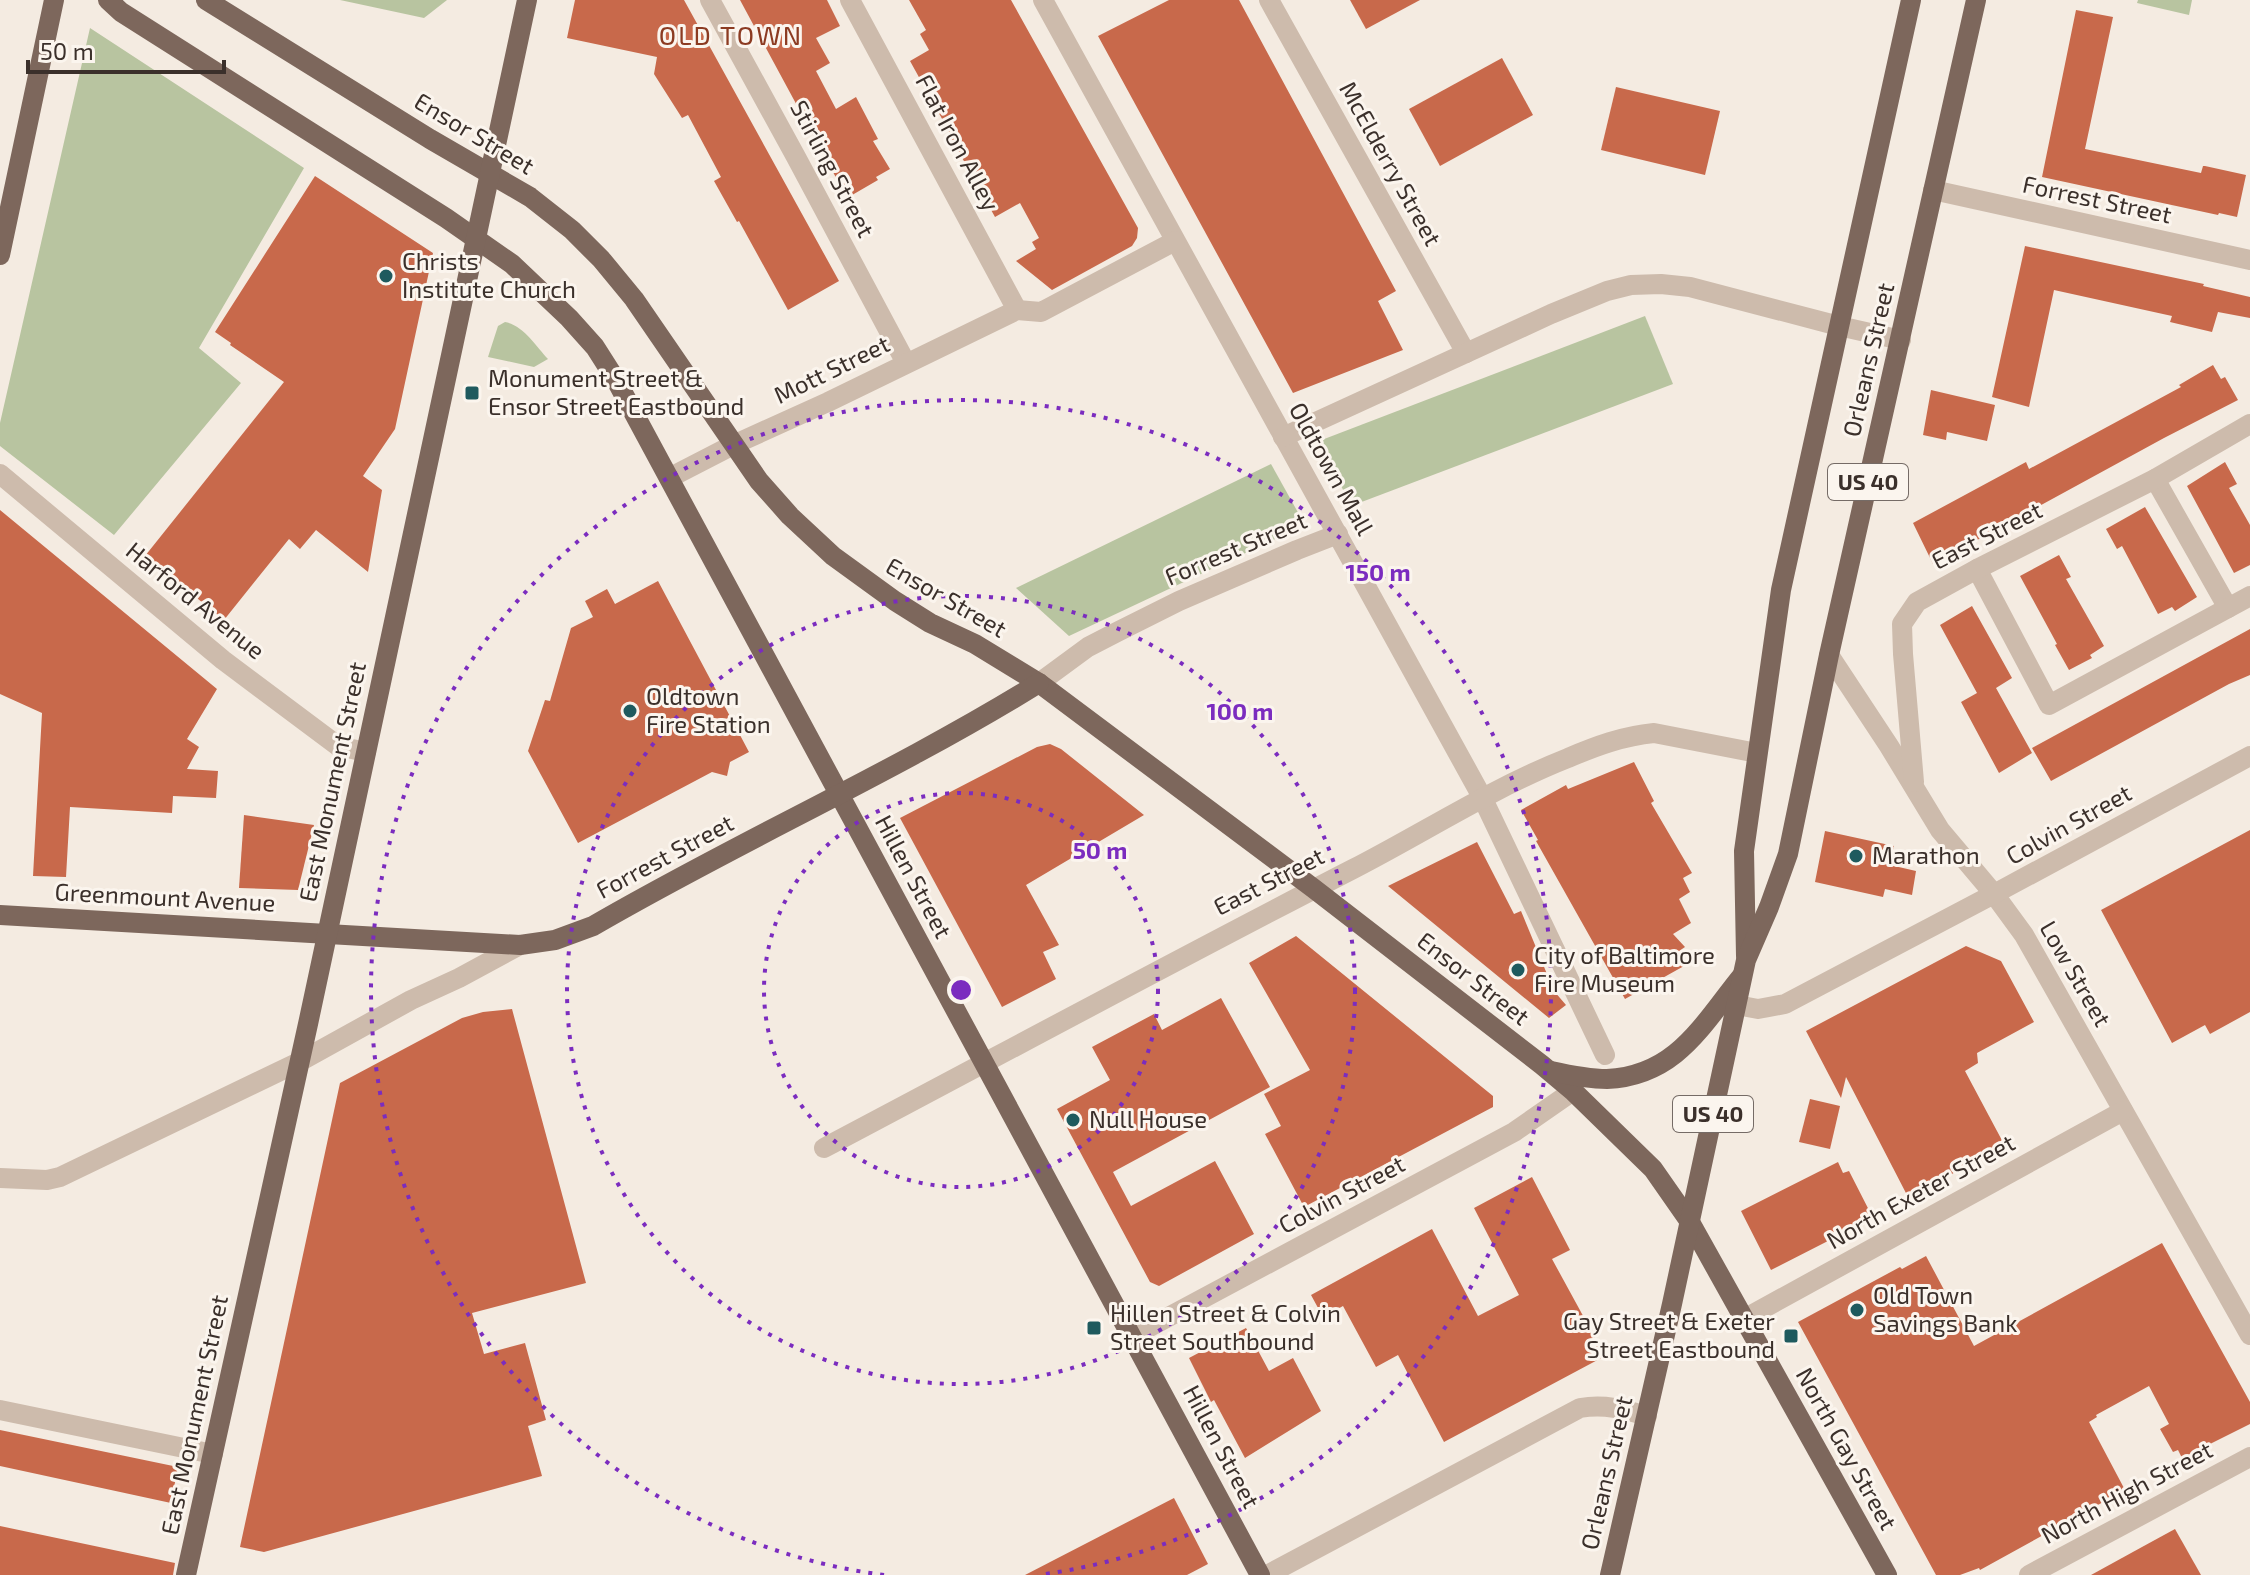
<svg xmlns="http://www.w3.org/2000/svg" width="2250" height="1575" viewBox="0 0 2250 1575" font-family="'Exo 2',sans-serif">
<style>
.green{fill:#b8c4a0}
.building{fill:#c8694b}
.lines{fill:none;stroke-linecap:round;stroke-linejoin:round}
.street{stroke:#cdbbac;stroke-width:20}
.primary{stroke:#7d675c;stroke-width:20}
.ring{fill:none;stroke:#7b2cbf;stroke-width:4;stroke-dasharray:4 8}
.poi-dot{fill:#1f5a5e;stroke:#fbf5ee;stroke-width:3}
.labels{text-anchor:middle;stroke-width:6;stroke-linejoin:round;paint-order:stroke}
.shield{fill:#fbf5ee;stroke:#756b66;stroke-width:2}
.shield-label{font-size:22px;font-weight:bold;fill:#3b302b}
.street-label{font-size:24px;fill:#3b302b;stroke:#fbf5ee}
.poi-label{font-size:24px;fill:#3b302b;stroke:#fbf5ee;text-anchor:start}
.neighbourhood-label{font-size:26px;letter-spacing:2px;fill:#8c3b22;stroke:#fbf5ee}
.centre{fill:#7b2cbf;stroke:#fbf5ee;stroke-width:4}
.ring-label{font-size:24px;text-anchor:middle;font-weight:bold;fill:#7b2cbf;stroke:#fbf5ee;stroke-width:6;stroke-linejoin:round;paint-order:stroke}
</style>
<rect width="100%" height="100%" fill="#f4ebe1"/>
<!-- green -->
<g class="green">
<polygon points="340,0 447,0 424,18"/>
<polygon points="2138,0 2192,0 2189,15 2137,3"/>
<polygon points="90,28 304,168 199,348 241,383 114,535 0,446 0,423"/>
<polygon points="1645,316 1673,384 1351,506 1319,441"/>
<path d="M505 322C523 325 536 346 548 359L534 367 488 357 498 326Z"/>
<polygon points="1271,464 1305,525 1069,636 1016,588"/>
</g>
<!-- building -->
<g class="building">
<polygon points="575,0 684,0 839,281 788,310 739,221 737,222 714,181 721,177 688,115 682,118 654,74 657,57 567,38"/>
<polygon points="740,0 827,0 840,26 816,38 830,63 816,71 836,109 856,97 878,139 873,141 890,169 876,177 878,180 847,198"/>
<polygon points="909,0 1011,0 1138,228 1137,238 1132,246 1052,290 1016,261 1036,249 1032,242 1039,238 1020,203 995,217 950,136 951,135 910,61 929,50 920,34 926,30"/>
<polygon points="1169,0 1239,0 1396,291 1378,301 1403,350 1293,393 1098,36"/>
<polygon points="1350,0 1420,0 1366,29"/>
<polygon points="2076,10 2113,17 2085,149 2201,173 2203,166 2205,166 2246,175 2237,217 2219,213 2218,215 2042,177"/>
<polygon points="1502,58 1533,115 1440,166 1409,109"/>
<polygon points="1616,87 1720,111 1705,175 1601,150"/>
<polygon points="315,176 433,253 395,429 363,476 382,490 368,572 316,530 300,549 289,539 224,620 145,556 284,382 230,345 231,343 215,332"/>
<polygon points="2025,246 2204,284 2203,286 2250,297 2250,318 2218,312 2212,332 2170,322 2172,316 2054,290 2029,407 1992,397"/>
<polygon points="2213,365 2221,379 2225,377 2238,400 2164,438 1933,564 1913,523 2026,462 2029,469 2181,387 2179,385"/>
<polygon points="1931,390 1995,405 1987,441 1947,432 1946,440 1923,435"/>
<polygon points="2225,462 2237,484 2229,488 2250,525 2250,565 2234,573 2187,486"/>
<polygon points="2145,507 2197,597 2175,611 2172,607 2158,614 2122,546 2117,549 2106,529"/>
<polygon points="0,510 217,689 187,739 199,747 187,769 218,771 216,798 173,796 172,813 70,807 66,877 33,876 42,713 0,694"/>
<polygon points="2059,555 2071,577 2066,579 2104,646 2090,655 2092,658 2069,670 2055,645 2057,644 2020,576"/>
<polygon points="658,581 749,752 730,762 727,776 712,772 578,843 528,751 545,700 550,701 571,628 593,617 585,601 607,589 615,604"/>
<polygon points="1972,606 2012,678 1996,688 2032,753 1999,773 1961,702 1977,693 1940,625"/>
<polygon points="2250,629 2250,675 2229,684 2051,781 2032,748"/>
<polygon points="1050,744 1061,749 1144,815 1026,885 1059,945 1043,952 1056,979 1002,1007 900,818 1037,747"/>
<polygon points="1634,762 1654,801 1651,803 1692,873 1683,878 1690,892 1679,899 1691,923 1673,934 1685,947 1676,953 1684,966 1625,999 1536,841 1538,840 1521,810 1566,785 1568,789"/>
<polygon points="244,815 314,825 298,890 239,888"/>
<polygon points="2250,830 2250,1012 2210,1034 2205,1025 2172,1043 2101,910"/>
<polygon points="1825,831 1894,846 1890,865 1916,871 1912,895 1885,889 1883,897 1815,882"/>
<polygon points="1477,842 1514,914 1521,911 1554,991 1566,1005 1549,1018 1388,886"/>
<polygon points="1296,936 1493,1096 1493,1107 1304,1207 1265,1134 1281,1126 1264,1094 1310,1070 1249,963"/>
<polygon points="1966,946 2001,961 2034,1022 1977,1053 1978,1063 1965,1071 2005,1146 1908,1197 1846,1077 1841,1098 1806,1031"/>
<polygon points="1221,998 1270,1087 1113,1172 1131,1206 1215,1161 1254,1234 1159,1286 1150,1282 1057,1109 1110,1080 1092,1047 1154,1014 1162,1030"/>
<polygon points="512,1009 586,1283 472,1313 484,1354 525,1343 546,1420 528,1426 542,1476 264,1552 240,1547 340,1083 462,1018 483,1012"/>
<polygon points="1810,1099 1840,1106 1830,1149 1799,1142"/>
<polygon points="1838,1162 1843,1173 1849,1171 1873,1218 1771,1270 1741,1211"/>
<polygon points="1532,1177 1570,1250 1552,1259 1605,1356 1444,1442 1398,1355 1376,1367 1343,1306 1323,1317 1311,1295 1432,1229 1478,1316 1519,1295 1474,1208"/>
<polygon points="2162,1243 2250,1402 2250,1424 2182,1458 2178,1450 2173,1452 2160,1429 2169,1424 2149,1386 2096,1415 2097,1417 2089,1422 2125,1490 1980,1570 1979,1568 1960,1575 1936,1575 1798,1322 1900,1267 1902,1269 1926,1256 1974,1346"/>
<polygon points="1246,1328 1269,1371 1293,1358 1321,1411 1245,1458 1214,1400 1211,1402 1189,1358"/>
<polygon points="0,1430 178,1467 171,1503 0,1466"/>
<polygon points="1174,1498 1208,1564 1187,1575 1025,1575"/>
<polygon points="0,1526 175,1563 173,1575 0,1575"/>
<polygon points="2175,1529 2201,1575 2091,1575 2142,1547"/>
</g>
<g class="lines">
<!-- street -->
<g class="street">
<polyline points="710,0 796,157 906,363"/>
<polyline points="850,0 1017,310"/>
<polyline points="1043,0 1482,797 1605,1055"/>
<polyline points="1269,0 1466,353"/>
<polyline points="1933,190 2250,260"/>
<polyline points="1283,437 1551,314 1607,291 1631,285 1661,284 1690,287 1839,326 1901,340"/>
<polyline points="0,474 223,660 338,746 366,752"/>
<polyline points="669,478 733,445 828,402 1017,310 1041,312 1175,241"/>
<polyline points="2155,479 2228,608"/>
<polyline points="1977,569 2049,705 2250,596"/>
<polyline points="1829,655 1889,746 1940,830 1994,894 2024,935 2250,1335"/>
<polyline points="1039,683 1088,647 1119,631 1179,601 1297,550 1338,534"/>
<polyline points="1914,782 1903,654 1902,624 1917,602 1977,569 2155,479 2250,424"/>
<polyline points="1737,1005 1758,1009 1785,1004 1994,894 2250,756"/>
<path d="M824 1148C1000 1055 1176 960 1353 869 1425 832 1492 788 1568 758 1596 746 1623 736 1654 733L1757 753"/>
<polyline points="0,1178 47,1180 60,1177 299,1062 411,1000 459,978 520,945"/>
<polyline points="1744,1319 2123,1111"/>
<polyline points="1131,1337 1514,1132 1573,1091"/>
<polyline points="0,1410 213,1454"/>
<path d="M1267 1575 1580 1408C1605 1404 1623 1409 1647 1416"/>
<polyline points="2029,1575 2250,1457"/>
</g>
<!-- primary -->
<g class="primary">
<polyline points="108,0 121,12 446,218 512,264 569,318 595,347 616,380 1260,1575"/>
<polyline points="206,0 430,139 530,197 572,230 601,259 634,299 759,481 790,516 833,556 895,601 930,623 975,644 1039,683 1313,888 1542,1065 1573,1091 1653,1169 1690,1222 1887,1575"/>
<polyline points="0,255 54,0"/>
<path d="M0 915 520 945 555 940 593 926C739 841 895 772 1039 683"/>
<polyline points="1746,956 1744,851 1781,590 1911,0"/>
<path d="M1551 1071C1569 1075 1588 1079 1607 1079 1676 1076 1702 1025 1741 977"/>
<polyline points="186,1575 308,1024 527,0"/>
<polyline points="1610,1575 1672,1304 1746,960 1769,907 1788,854 1829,655 1976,0"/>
</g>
</g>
<!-- distance rings -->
<g class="ring">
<circle cx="961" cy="990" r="197"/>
<circle cx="961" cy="990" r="394"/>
<path d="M884 1575A590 590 0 1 1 1038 1575"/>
</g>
<!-- markers -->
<g class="poi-dot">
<circle cx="386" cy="276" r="8"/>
<rect x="464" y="385" width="16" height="16" rx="4"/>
<circle cx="630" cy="711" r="8"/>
<circle cx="1856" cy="856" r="8"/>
<circle cx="1518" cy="970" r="8"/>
<circle cx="1073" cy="1120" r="8"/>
<circle cx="1857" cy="1310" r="8"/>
<rect x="1086" y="1320" width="16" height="16" rx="4"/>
<rect x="1783" y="1328" width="16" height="16" rx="4"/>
</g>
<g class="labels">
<!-- shield labels -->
<g class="shield">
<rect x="1828" y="464" width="80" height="36" rx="6"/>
<rect x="1673" y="1096" width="80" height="36" rx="6"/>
</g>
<g class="shield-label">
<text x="1868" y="490">US 40</text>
<text x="1713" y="1122">US 40</text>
</g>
<!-- street labels -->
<g class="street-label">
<text transform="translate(474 134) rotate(31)" y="8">Ensor Street</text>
<text transform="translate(957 143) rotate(62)" y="8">Flat Iron Alley</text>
<text transform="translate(1390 164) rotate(61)" y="8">McElderry Street</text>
<text transform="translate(832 169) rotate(62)" y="8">Stirling Street</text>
<text transform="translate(2097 200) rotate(12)" y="8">Forrest Street</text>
<text transform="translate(1869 360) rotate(-77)" y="8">Orleans Street</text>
<text transform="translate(832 370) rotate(-26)" y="8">Mott Street</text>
<text transform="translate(1331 469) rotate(61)" y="8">Oldtown Mall</text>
<text transform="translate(1987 536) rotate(-27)" y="8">East Street</text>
<text transform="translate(1236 549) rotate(-23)" y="8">Forrest Street</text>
<text transform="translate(946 598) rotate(30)" y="8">Ensor Street</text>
<text transform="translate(195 601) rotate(39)" y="8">Harford Avenue</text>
<text transform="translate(333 782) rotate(-78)" y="8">East Monument Street</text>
<text transform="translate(2069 825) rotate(-29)" y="8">Colvin Street</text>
<text transform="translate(665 857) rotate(-28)" y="8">Forrest Street</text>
<text transform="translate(913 877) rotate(62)" y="8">Hillen Street</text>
<text transform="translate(1269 882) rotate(-27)" y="8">East Street</text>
<text transform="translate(165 898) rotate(3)" y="8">Greenmount Avenue</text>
<text transform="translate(2075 974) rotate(60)" y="8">Low Street</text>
<text transform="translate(1473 979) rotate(38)" y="8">Ensor Street</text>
<text transform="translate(1921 1192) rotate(-29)" y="8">North Exeter Street</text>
<text transform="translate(1342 1195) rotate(-28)" y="8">Colvin Street</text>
<text transform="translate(195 1415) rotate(-78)" y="8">East Monument Street</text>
<text transform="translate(1221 1447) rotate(62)" y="8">Hillen Street</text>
<text transform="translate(1846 1449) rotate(61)" y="8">North Gay Street</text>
<text transform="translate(1607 1473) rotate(-77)" y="8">Orleans Street</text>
<text transform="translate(2127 1493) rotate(-28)" y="8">North High Street</text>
</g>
<!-- poi labels -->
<g class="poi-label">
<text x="402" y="270">Christs<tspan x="402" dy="28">Institute Church</tspan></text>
<text x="488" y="387">Monument Street &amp;<tspan x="488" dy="28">Ensor Street Eastbound</tspan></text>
<text x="646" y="705">Oldtown<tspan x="646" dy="28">Fire Station</tspan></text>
<text x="1872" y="864">Marathon</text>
<text x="1534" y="964">City of Baltimore<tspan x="1534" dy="28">Fire Museum</tspan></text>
<text x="1089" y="1128">Null House</text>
<text x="1873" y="1304">Old Town<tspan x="1873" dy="28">Savings Bank</tspan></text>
<text x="1110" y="1322">Hillen Street &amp; Colvin<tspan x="1110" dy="28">Street Southbound</tspan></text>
<text x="1775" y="1330" text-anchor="end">Gay Street &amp; Exeter<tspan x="1775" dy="28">Street Eastbound</tspan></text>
</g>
<!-- neighbourhood labels -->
<g class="neighbourhood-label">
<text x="731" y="45">OLD TOWN</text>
</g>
</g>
<circle cx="961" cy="990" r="12" class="centre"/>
<g class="ring-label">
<text x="1378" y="581">150 m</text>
<text x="1240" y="720">100 m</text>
<text x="1100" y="859">50 m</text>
</g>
<!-- scale -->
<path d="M28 60v12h196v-12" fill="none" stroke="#3b302b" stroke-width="4"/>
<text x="40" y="60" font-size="24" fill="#3b302b" stroke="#fbf5ee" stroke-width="6" paint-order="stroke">50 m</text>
</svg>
